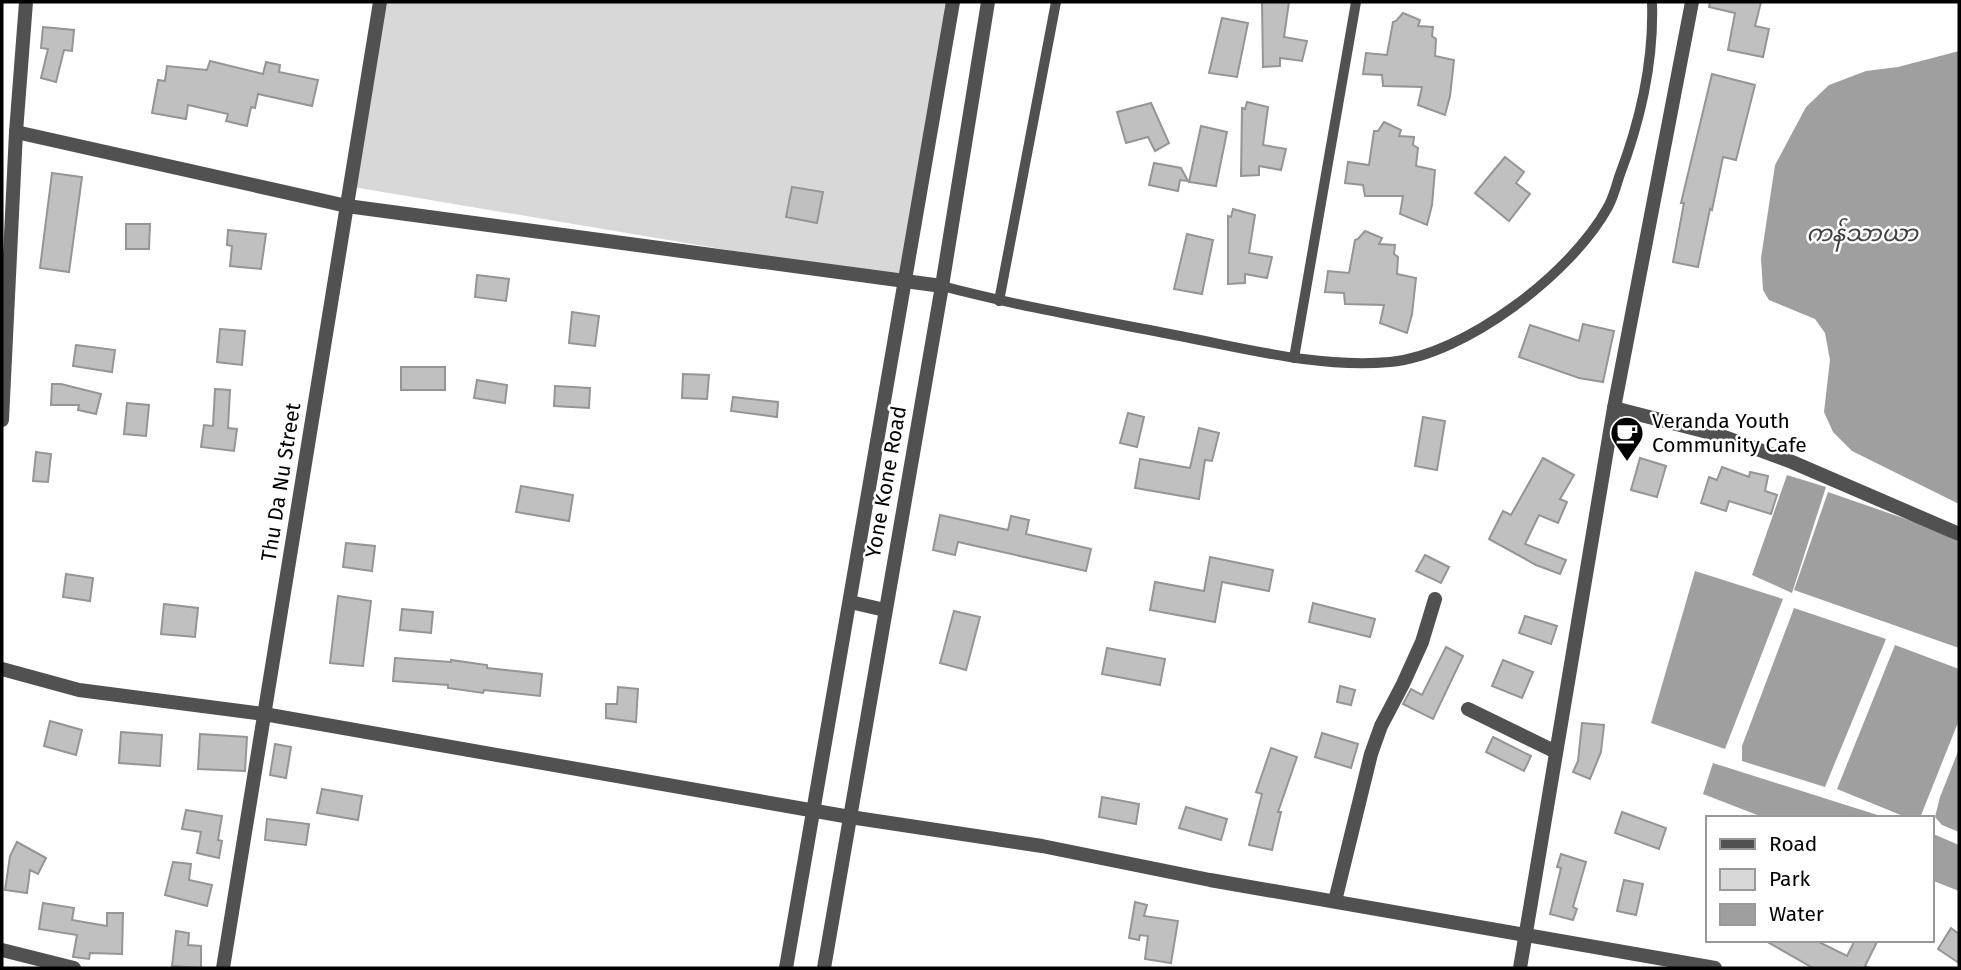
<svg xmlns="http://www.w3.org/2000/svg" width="1961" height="970" viewBox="0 0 1961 970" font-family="'Fira Sans','Noto Sans Myanmar',sans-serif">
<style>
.green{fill:#d8d8d8}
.water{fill:#9f9f9f}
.building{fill:#c0c0c0;stroke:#959595;stroke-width:2}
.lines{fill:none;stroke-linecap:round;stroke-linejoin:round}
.service{stroke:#515151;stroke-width:10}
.minor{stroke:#515151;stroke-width:14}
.tertiary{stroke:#515151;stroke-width:14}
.labels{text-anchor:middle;stroke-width:5;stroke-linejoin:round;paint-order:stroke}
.poi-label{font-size:21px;fill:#000;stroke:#fff;text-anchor:start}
.street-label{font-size:21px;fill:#000;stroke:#fff}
.water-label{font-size:23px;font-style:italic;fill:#404040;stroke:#fff}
</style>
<rect width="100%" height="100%" fill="#fff"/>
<!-- green -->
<polygon class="green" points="379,2 953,2 906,280 347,186"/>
<!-- water -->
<g class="water">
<polygon points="1959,51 1959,504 1852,451 1833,432 1824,412 1830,360 1825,333 1815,319 1769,300 1763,290 1761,258 1775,165 1806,107 1829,85 1866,71 1898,67"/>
<polygon points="1787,475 1826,487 1792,593 1752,575"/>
<polygon points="1828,492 1929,527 1959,542 1959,648 1794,590"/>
<polygon points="1695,571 1783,599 1725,749 1651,723"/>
<polygon points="1794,608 1886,639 1825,787 1742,761 1742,746"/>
<polygon points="1895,645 1959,669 1959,720 1920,818 1908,818 1837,789"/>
<polygon points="1959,749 1959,832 1942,825 1935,817 1940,797"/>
<polygon points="1713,763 1887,818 1765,818 1703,794"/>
<polygon points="1931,833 1959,845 1959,891 1931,880"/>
</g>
<!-- building -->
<g class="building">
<polygon points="1262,2 1289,2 1284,37 1307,41 1302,61 1280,58 1280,66 1263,67"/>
<polygon points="1710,2 1761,2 1755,26 1769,29 1763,57 1728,50 1735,13 1709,7"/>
<polygon points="1403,13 1420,20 1418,26 1433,27 1432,36 1436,39 1435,56 1454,60 1450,96 1445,115 1418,105 1422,87 1383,86 1382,75 1363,74 1366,53 1387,55 1393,22 1396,21"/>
<polygon points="1222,18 1248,23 1237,77 1209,73"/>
<polygon points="43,27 74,30 72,51 64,50 56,82 41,78 48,49 41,48"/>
<polygon points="210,61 263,74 266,62 280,65 279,72 318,80 312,106 258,94 255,108 251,107 247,126 226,121 228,114 188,105 186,119 152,113 158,80 165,81 167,66 207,70"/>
<polygon points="1712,74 1755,85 1736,160 1723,157 1712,210 1710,209 1698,267 1673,262 1684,203 1681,203"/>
<polygon points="1247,102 1268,107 1263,145 1286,149 1281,170 1259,166 1259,175 1241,176 1242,108 1245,109"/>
<polygon points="1151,103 1169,143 1155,151 1148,137 1126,143 1117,112"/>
<polygon points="1384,122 1401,130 1399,136 1414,137 1413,145 1418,148 1416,166 1435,170 1432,205 1427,225 1400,214 1403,196 1365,196 1363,185 1345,183 1348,162 1369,165 1374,131 1378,131"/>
<polygon points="1201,126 1227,132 1216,186 1189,182"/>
<polygon points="1505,157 1524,172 1516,183 1530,194 1509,221 1475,193"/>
<polygon points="1154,163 1181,168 1188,181 1180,180 1178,191 1149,185"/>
<polygon points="52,173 82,177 69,272 40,268"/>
<polygon points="792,187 823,192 817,223 786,217"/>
<polygon points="1233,209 1255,215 1249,253 1272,257 1267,278 1245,274 1245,283 1228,284 1228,216 1231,217"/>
<polygon points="126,224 150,224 149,249 126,249"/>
<polygon points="228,230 266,234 261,269 230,266 232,246 227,245"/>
<polygon points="1365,231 1382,238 1379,244 1395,245 1394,254 1398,257 1397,274 1416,278 1412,314 1407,333 1380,323 1384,305 1345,304 1344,293 1325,292 1328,271 1349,273 1355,240 1358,239"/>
<polygon points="1187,234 1213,240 1202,294 1174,289"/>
<polygon points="477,275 509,279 506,301 475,297"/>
<polygon points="572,312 599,316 595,346 569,343"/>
<polygon points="1583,324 1614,331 1603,382 1579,378 1519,357 1530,325 1579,341"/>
<polygon points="220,329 245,331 242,365 217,362"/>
<polygon points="76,345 115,350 112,372 73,366"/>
<rect x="401" y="367" width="44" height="23"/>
<polygon points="683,374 709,375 707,399 682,398"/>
<polygon points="477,380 507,385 505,403 474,398"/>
<polygon points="52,384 61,384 101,394 96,414 78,410 79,405 51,405"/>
<polygon points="555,386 590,388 589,408 554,406"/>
<polygon points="215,389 230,390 228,428 237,429 234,451 201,447 204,425 213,426"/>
<polygon points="733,397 778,402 777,417 731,411"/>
<polygon points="127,403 149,405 146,436 124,434"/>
<polygon points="1128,413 1144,417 1137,447 1120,443"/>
<polygon points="1423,417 1445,421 1437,470 1415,466"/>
<polygon points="1199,428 1219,433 1212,461 1205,460 1199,499 1135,488 1140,459 1190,468"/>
<polygon points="36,452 51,454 48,482 33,481"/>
<polygon points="1543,458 1574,475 1560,499 1567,502 1558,523 1539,515 1525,544 1566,560 1560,574 1536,565 1489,539 1503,511 1511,515"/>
<polygon points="1640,458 1666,466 1657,497 1631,490"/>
<polygon points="1722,467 1749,477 1750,472 1768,476 1765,491 1777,495 1771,514 1729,501 1726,511 1701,503 1709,477 1717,480"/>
<polygon points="521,486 573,495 569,521 516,512"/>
<polygon points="940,515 1008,530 1011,516 1029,520 1026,534 1091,549 1086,571 958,542 955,555 933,550"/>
<polygon points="346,543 375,546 372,571 343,567"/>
<polygon points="1425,555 1449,567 1441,583 1416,571"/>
<polygon points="1210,557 1273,570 1269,591 1222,582 1215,622 1150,610 1155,582 1204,591"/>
<polygon points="66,574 93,578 90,601 63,597"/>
<polygon points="338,596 371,601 363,666 330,663"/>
<polygon points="1313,603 1375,619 1370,637 1309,622"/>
<polygon points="164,604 198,608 195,637 161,634"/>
<polygon points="402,609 433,612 431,633 400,630"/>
<polygon points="954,611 980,617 966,670 940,663"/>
<polygon points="1525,616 1557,626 1551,644 1519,633"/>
<polygon points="1446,647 1463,656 1433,719 1403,704 1411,689 1422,695"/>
<polygon points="1107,648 1165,659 1160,685 1102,674"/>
<polygon points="395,658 451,662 451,660 487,665 487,668 542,674 540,696 484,690 483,693 448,688 448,685 393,681"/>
<polygon points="1503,660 1533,672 1522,698 1492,686"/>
<polygon points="1340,686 1355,690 1351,705 1337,702"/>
<polygon points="618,687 638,689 636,722 606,718 606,704 617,704"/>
<polygon points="50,721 82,730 76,755 44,746"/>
<polygon points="1582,723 1604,725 1601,752 1590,779 1573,772 1578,761"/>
<polygon points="121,732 162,735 160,766 119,763"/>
<polygon points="1322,733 1358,744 1351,768 1315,757"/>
<polygon points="200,734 247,737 245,771 198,769"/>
<polygon points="1493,737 1531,756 1524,771 1486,752"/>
<polygon points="275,744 291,747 286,778 270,775"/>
<polygon points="1271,748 1297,757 1278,812 1281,812 1272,850 1249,845 1262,794 1256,792"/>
<polygon points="322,789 362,796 358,820 317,813"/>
<polygon points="1102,797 1139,804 1136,824 1099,817"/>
<polygon points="1186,807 1227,819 1221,840 1179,828"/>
<polygon points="186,810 222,816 218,840 222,841 219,858 197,853 201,832 182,829"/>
<polygon points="1622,812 1666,828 1659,849 1615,833"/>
<polygon points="267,819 309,824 306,845 265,840"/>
<polygon points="17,842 46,858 38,874 30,870 27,893 5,890 10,856"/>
<polygon points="1561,854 1586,862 1573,907 1577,909 1573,920 1550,914 1561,868 1557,867"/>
<polygon points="173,862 191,864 189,880 212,885 207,906 165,895"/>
<polygon points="1624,880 1643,884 1636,915 1617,911"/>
<polygon points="1135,902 1147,905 1144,916 1178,921 1171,963 1145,959 1148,936 1140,935 1139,940 1129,938"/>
<polygon points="43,903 74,908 72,920 107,926 107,913 123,913 122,954 90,953 89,959 73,957 77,935 39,929"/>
<polygon points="1951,928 1959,934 1959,963 1938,949"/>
<polygon points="176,931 189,933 188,945 201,946 201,968 172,966"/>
<polygon points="1764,940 1815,940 1847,956 1855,940 1878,940 1865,966 1870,968 1813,968"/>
</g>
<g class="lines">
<!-- service -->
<g class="service">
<path d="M942 286C1022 307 1104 321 1185 337 1252 350 1321 368 1390 362 1465 355 1572 273 1608 207 1613 198 1616 187 1619 177 1640 122 1654 61 1652 2"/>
<polyline points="999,301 1056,2"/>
<polyline points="1294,358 1356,2"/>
</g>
<!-- minor -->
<g class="minor">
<polyline points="16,132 347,206 942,286"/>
<polyline points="1614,408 1719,435 1792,462 1959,534"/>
<polyline points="2,420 16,132 26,2"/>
<polyline points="2,669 79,690 264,714 850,817 1042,846 1210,880 1715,968"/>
<polyline points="1468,709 1556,752"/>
<polyline points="1335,901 1371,754 1381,726 1403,684 1422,642 1435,599"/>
<polyline points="2,950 74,968"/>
<polyline points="223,968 380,2"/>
<polyline points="1520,968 1614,408 1692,2"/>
</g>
<!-- tertiary -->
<g class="tertiary">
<polyline points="850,602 885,610"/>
<polyline points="786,968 953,2"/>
<polyline points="824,968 942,286 988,2"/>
</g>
</g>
<!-- icons -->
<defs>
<symbol id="cafe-pin" viewBox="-11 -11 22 30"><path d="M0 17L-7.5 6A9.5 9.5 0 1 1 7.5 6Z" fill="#000" stroke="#fff"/><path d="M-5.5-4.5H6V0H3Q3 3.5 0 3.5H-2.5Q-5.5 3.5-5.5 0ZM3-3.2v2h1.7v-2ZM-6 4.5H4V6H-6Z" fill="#fff"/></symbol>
</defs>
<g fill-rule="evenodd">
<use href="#cafe-pin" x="1608" y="414" width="38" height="52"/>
</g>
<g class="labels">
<!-- poi labels -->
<g class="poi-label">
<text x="1652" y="428">Veranda Youth<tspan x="1652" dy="24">Community Cafe</tspan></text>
</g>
<!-- street labels -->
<g class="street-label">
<text transform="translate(281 482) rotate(-81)" y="7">Thu Da Nu Street</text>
<text transform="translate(886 482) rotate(-80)" y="7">Yone Kone Road</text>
</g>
<!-- water labels -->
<g class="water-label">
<text x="1862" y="241">ကန်သာယာ</text>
</g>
</g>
<!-- border -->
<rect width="1961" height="970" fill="none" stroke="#000000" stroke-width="7"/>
<!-- legend -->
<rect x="1706" y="816" width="228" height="126" fill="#ffffff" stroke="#999999" stroke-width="2"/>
<rect x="1720" y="839" width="35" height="10" fill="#515151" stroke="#999999" stroke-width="2"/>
<text x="1769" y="851" font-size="21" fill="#000000">Road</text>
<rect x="1720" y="869" width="35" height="21" fill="#d8d8d8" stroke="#999999" stroke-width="2"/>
<text x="1769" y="886" font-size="21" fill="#000000">Park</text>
<rect x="1720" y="904" width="35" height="21" fill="#9f9f9f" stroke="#999999" stroke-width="2"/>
<text x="1769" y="921" font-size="21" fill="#000000">Water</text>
</svg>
